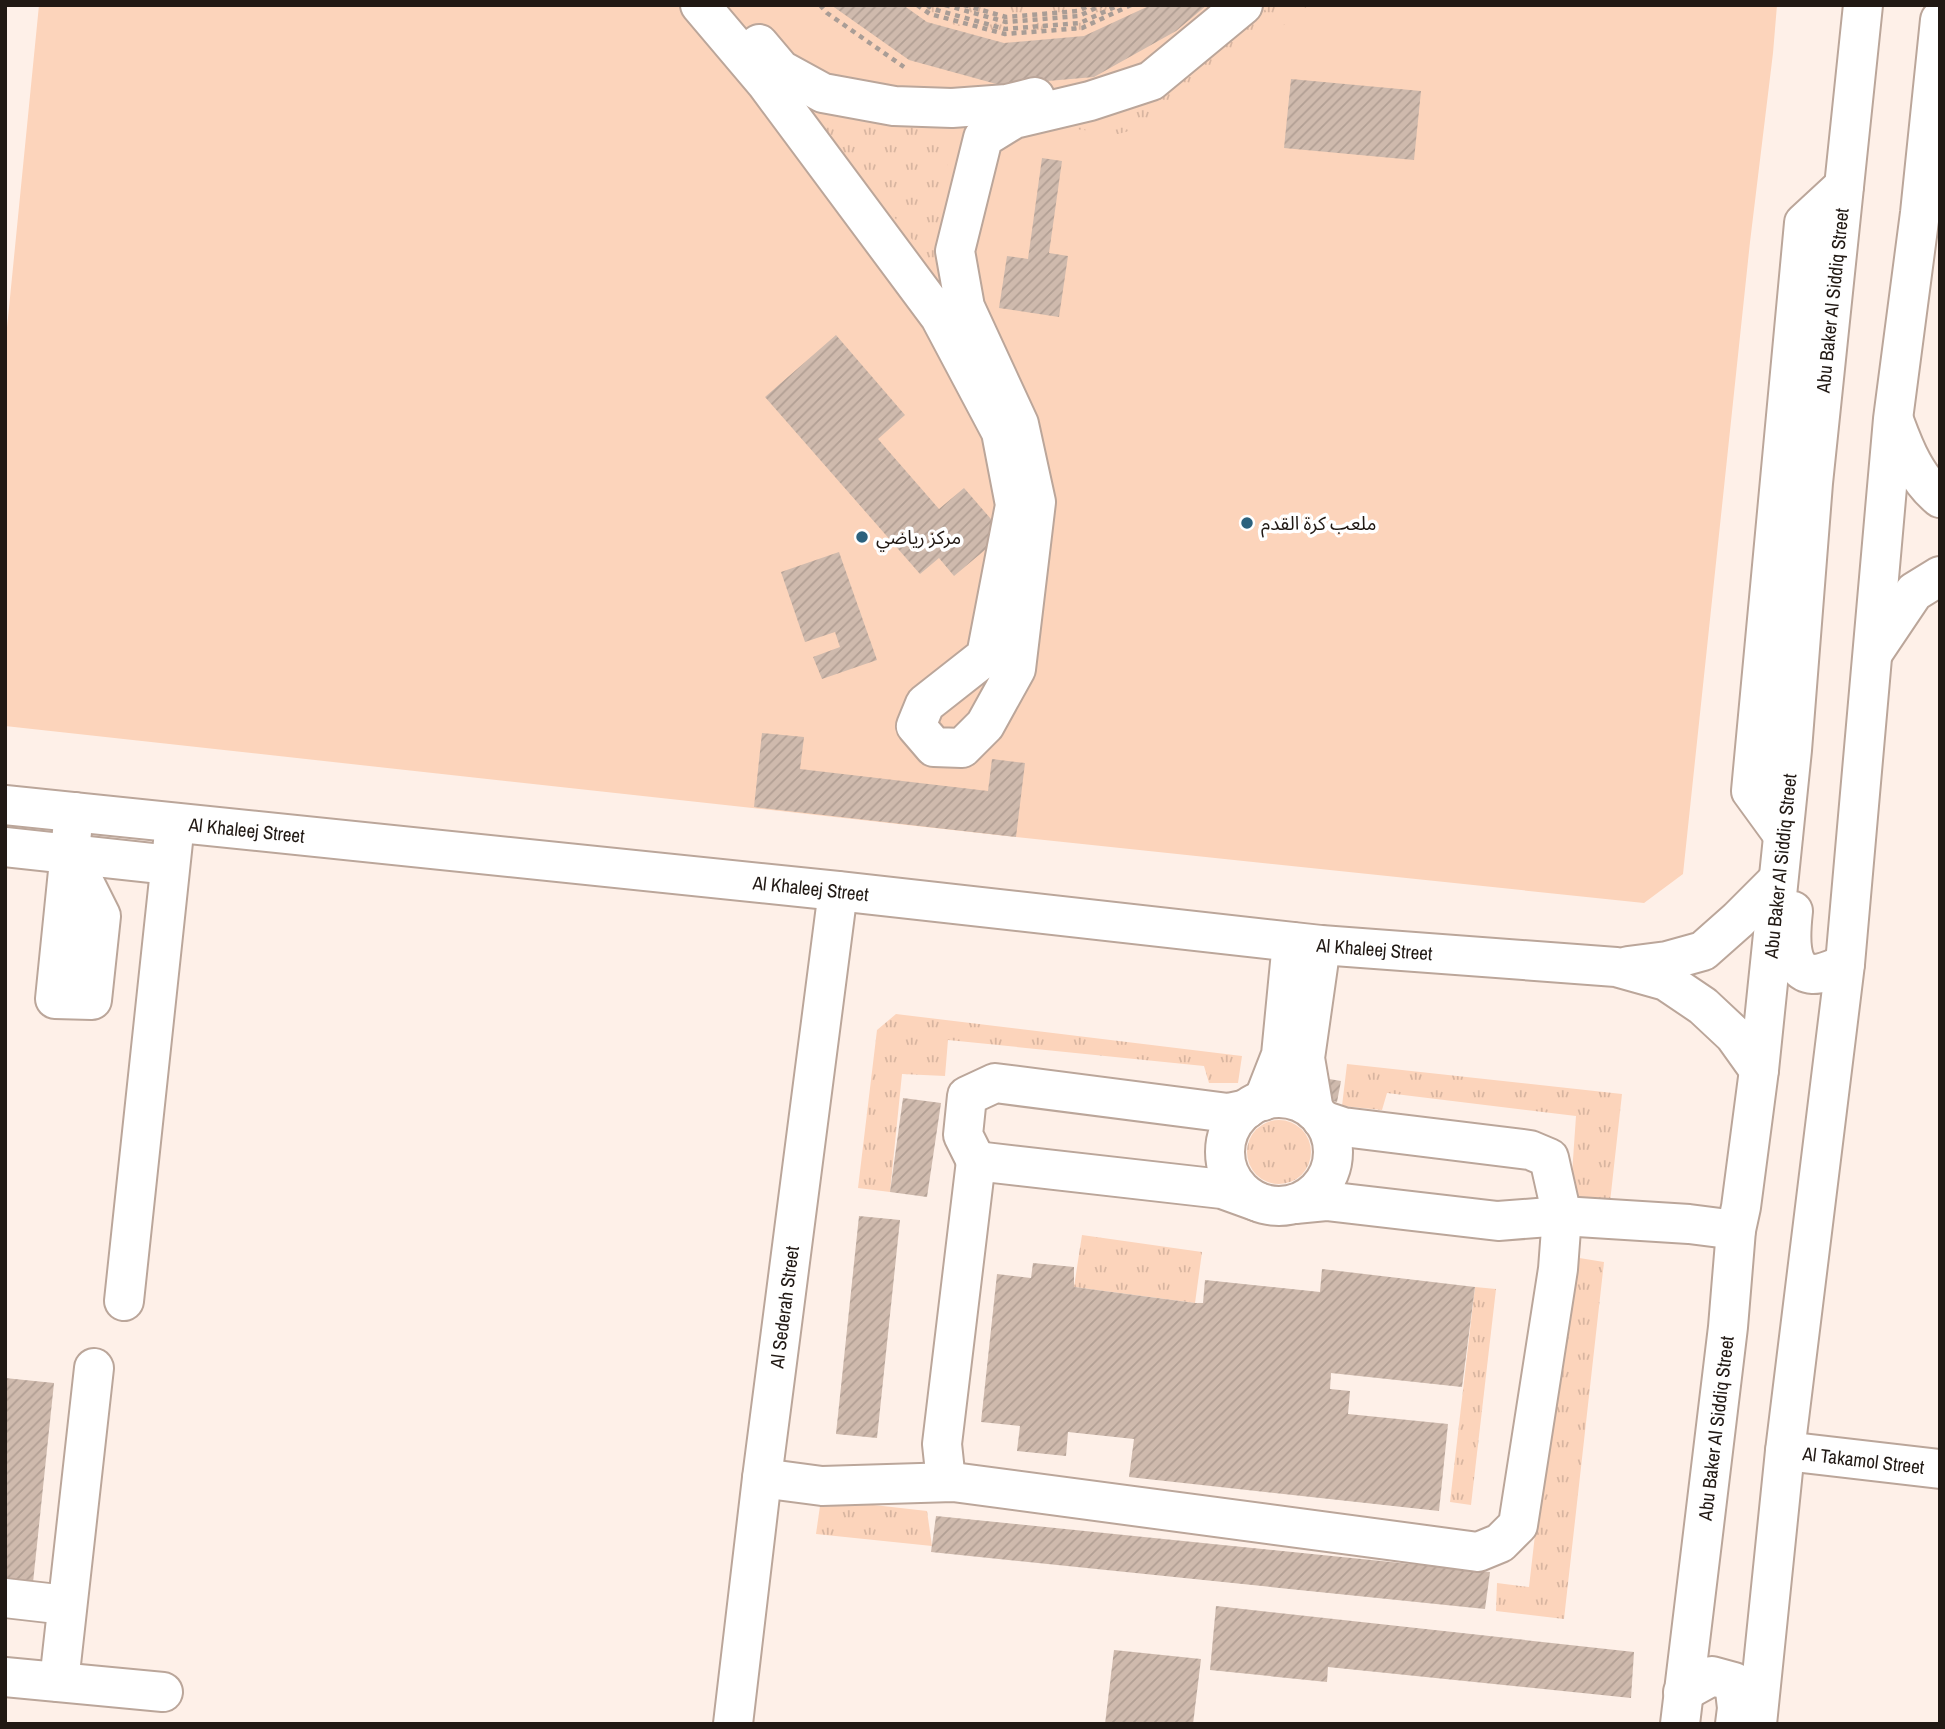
<svg xmlns="http://www.w3.org/2000/svg" width="1945" height="1729" viewBox="0 0 1945 1729" font-family="'Archivo Narrow','Noto Sans Arabic',sans-serif">
<style>
.green{fill:#fcd4bb}
.park{fill:url(#park-tufts)}
.building{fill:url(#building-hatch)}
.lines{fill:none;stroke-linecap:round;stroke-linejoin:round}
.minor-casing{stroke:#bba69a;stroke-width:42}
.path{stroke:#a99d96;stroke-width:4.5;stroke-dasharray:5 5;stroke-linecap:butt}
.minor{stroke:#fff;stroke-width:38}
.poi-dot{fill:#2c617d;stroke:#fff;stroke-width:2.5}
.labels{text-anchor:middle;stroke-width:7;stroke-linejoin:round;paint-order:stroke}
.street-label{font-size:19px;fill:#211914;stroke:#fff}
.poi-label{font-size:19px;fill:#211914;stroke:#fff;text-anchor:start}
</style>
<defs>
<pattern id="park-tufts" width="24" height="20" patternUnits="userSpaceOnUse" patternTransform="scale(1.75)"><rect width="24" height="20" fill="#fcd4bb"/><path d="M3 7l-1-3M5 7V3M7 7l1-3M15 17l-1-3M17 17v-4M19 17l1-3" fill="none" stroke="#d8b5a0"/></pattern>
<pattern id="building-hatch" width="6" height="6" patternUnits="userSpaceOnUse" patternTransform="scale(1.75)"><rect width="6" height="6" fill="#cfbaad"/><path d="M-1 1l2-2M0 6l6-6M5 7l2-2" fill="none" stroke="#b19f94"/></pattern>
</defs>
<rect width="100%" height="100%" fill="#fef0e8"/>
<!-- green -->
<polygon class="green" points="39,5 1777,5 1773,53 1750,242 1683,874 1644,903 1016,837 5,726 5,348"/>
<!-- park -->
<g class="park">
<polygon points="911,5 1141,5 1083,32 1005,38 929,18"/>
<polygon points="1271,5 1309,5 1160,123 1118,134 1031,124 1152,97"/>
<polygon points="803,104 850,118 934,126 951,137 936,269"/>
<polygon points="896,1014 1242,1056 1238,1083 1209,1083 1204,1066 948,1040 945,1076 902,1074 890,1192 858,1188 877,1030"/>
<polygon points="1347,1064 1622,1094 1609,1211 1570,1203 1576,1116 1387,1093 1382,1110 1342,1106"/>
<circle cx="1279" cy="1152" r="32"/>
<polygon points="1082,1235 1202,1252 1195,1303 1074,1287"/>
<polygon points="1567,1256 1604,1262 1564,1619 1496,1611 1497,1583 1529,1587"/>
<polygon points="1475,1287 1496,1289 1471,1505 1450,1502"/>
<polygon points="821,1499 927,1511 932,1546 816,1534"/>
</g>
<!-- building -->
<g class="building">
<polygon points="831,5 903,5 927,22 1004,43 1084,36 1151,5 1207,5 1176,31 1094,77 1000,85 909,60"/>
<polygon points="1291,79 1421,91 1414,160 1284,148"/>
<polygon points="1042,158 1062,161 1049,253 1068,256 1059,317 999,308 1007,256 1028,259"/>
<polygon points="836,335 905,415 878,439 939,509 964,488 1004,534 954,576 939,558 920,574 765,397"/>
<polygon points="839,552 877,660 822,679 813,657 840,647 835,632 805,642 781,572"/>
<polygon points="762,733 804,737 800,769 988,791 992,759 1025,763 1016,837 754,807"/>
<polygon points="1323,1078 1341,1081 1337,1102 1319,1098"/>
<polygon points="903,1098 941,1103 927,1197 890,1192"/>
<polygon points="859,1216 900,1220 877,1438 836,1434"/>
<polygon points="1033,1263 1074,1267 1074,1287 1195,1303 1203,1303 1205,1280 1320,1292 1322,1269 1475,1287 1462,1387 1331,1373 1330,1389 1350,1391 1348,1414 1448,1424 1439,1511 1129,1477 1134,1439 1068,1432 1066,1456 1017,1451 1020,1426 981,1422 997,1274 1031,1278"/>
<polygon points="5,1378 54,1383 32,1592 5,1589"/>
<polygon points="936,1516 1490,1572 1485,1609 931,1552"/>
<polygon points="1216,1606 1634,1652 1631,1698 1328,1667 1327,1682 1210,1670"/>
<polygon points="1114,1650 1201,1659 1193,1724 1105,1724"/>
</g>
<g class="lines">
<defs>
<g id="minor">
<polyline points="700,5 766,83 940,317 1001,432 1015,505 986,656 925,704 916,726 934,747 962,748 985,725 1016,669 1036,502 1019,424 965,307 955,251 983,138 1014,119 1090,101 1151,81 1243,5"/>
<polyline points="759,44 781,70 823,93 894,106 952,108 1007,104 1035,97"/>
<path d="M1895 423C1905 450 1916 478 1940 498"/>
<polyline points="1875,650 1914,592 1940,576"/>
<path id="s1" d="M5 805 838 891 1321 945 1616 967 1666 981 1703 1006 1734 1035 1759 1070"/>
<polyline points="1783,835 1751,791 1804,223 1844,186"/>
<polyline points="5,847 170,865"/>
<polyline points="70,854 101,916 92,1000 55,999 74,812"/>
<path d="M1793 911C1791 930 1786 972 1813 974 1824 974 1835 968 1845 964"/>
<polyline points="1628,966 1667,961 1703,951 1738,920 1778,880"/>
<circle cx="1279" cy="1152" r="54"/>
<polyline points="1263,1101 1281,1055 1292,942"/>
<polyline points="1314,1111 1305,1058 1321,945"/>
<polyline points="976,1161 963,1135 967,1096 995,1083 1228,1113 1247,1109"/>
<polyline points="1295,1204 1326,1201 1498,1221 1562,1216 1689,1224 1736,1230"/>
<polyline points="124,1301 175,823"/>
<path id="s2" d="M1785 1451 1940 1469"/>
<polyline points="762,1478 822,1486 953,1482 1478,1552 1500,1543 1518,1525 1558,1269 1562,1216 1549,1158 1530,1150 1343,1127 1322,1120"/>
<polyline points="953,1482 945,1472 942,1444 976,1161 1222,1189 1258,1202"/>
<polyline points="5,1598 66,1605"/>
<polyline points="5,1677 163,1692"/>
<polyline points="59,1682 94,1368"/>
<polyline points="1683,1692 1712,1676 1734,1682 1737,1708 1735,1724"/>
<path id="s3" d="M733 1724 762 1478 838 891"/>
<path id="s4" d="M1680 1724 1728 1327 1736 1230 1741 1207 1759 1070 1792 750 1813 483 1863 5"/>
<polyline points="1757,1724 1785,1451 1845,964 1893,419 1920,213 1940,20"/>
</g>
</defs>
<!-- minor casing -->
<use href="#minor" class="minor-casing"/>
<!-- path -->
<g class="path">
<polyline points="820,5 827,13 904,67"/>
<polyline points="917,5 930,14 1005,34 1082,28 1131,5"/>
<polyline points="927,5 933,9 1005,29 1080,23 1119,5"/>
<polyline points="945,5 1006,22 1079,16 1102,5"/>
<polyline points="964,5 1006,17 1078,11 1090,5"/>
</g>
<!-- minor -->
<use href="#minor" class="minor"/>
</g>
<!-- markers -->
<g class="poi-dot">
<circle cx="1247" cy="523" r="7"/>
<circle cx="862" cy="537" r="7"/>
</g>
<g class="labels">
<!-- street labels -->
<g class="street-label">
<text dy="7" stroke="none"><textPath href="#s4" startOffset="1432">Abu Baker Al Siddiq Street</textPath></text>
<text dy="7" stroke="none"><textPath href="#s1" startOffset="243">Al Khaleej Street</textPath></text>
<text dy="7" stroke="none"><textPath href="#s4" startOffset="864">Abu Baker Al Siddiq Street</textPath></text>
<text dy="7" stroke="none"><textPath href="#s1" startOffset="810">Al Khaleej Street</textPath></text>
<text dy="7" stroke="none"><textPath href="#s1" startOffset="1377">Al Khaleej Street</textPath></text>
<text dy="7" stroke="none"><textPath href="#s3" startOffset="420">Al Sederah Street</textPath></text>
<text dy="7" stroke="none"><textPath href="#s4" startOffset="298">Abu Baker Al Siddiq Street</textPath></text>
<text dy="7" stroke="none"><textPath href="#s2" startOffset="79">Al Takamol Street</textPath></text>
</g>
<!-- poi labels -->
<g class="poi-label">
<text x="1261" y="530">ملعب كرة القدم</text>
<text x="876" y="544">مركز رياضي</text>
</g>
</g>
<!-- border -->
<rect width="1945" height="1729" fill="none" stroke="#211914" stroke-width="14"/>
</svg>
